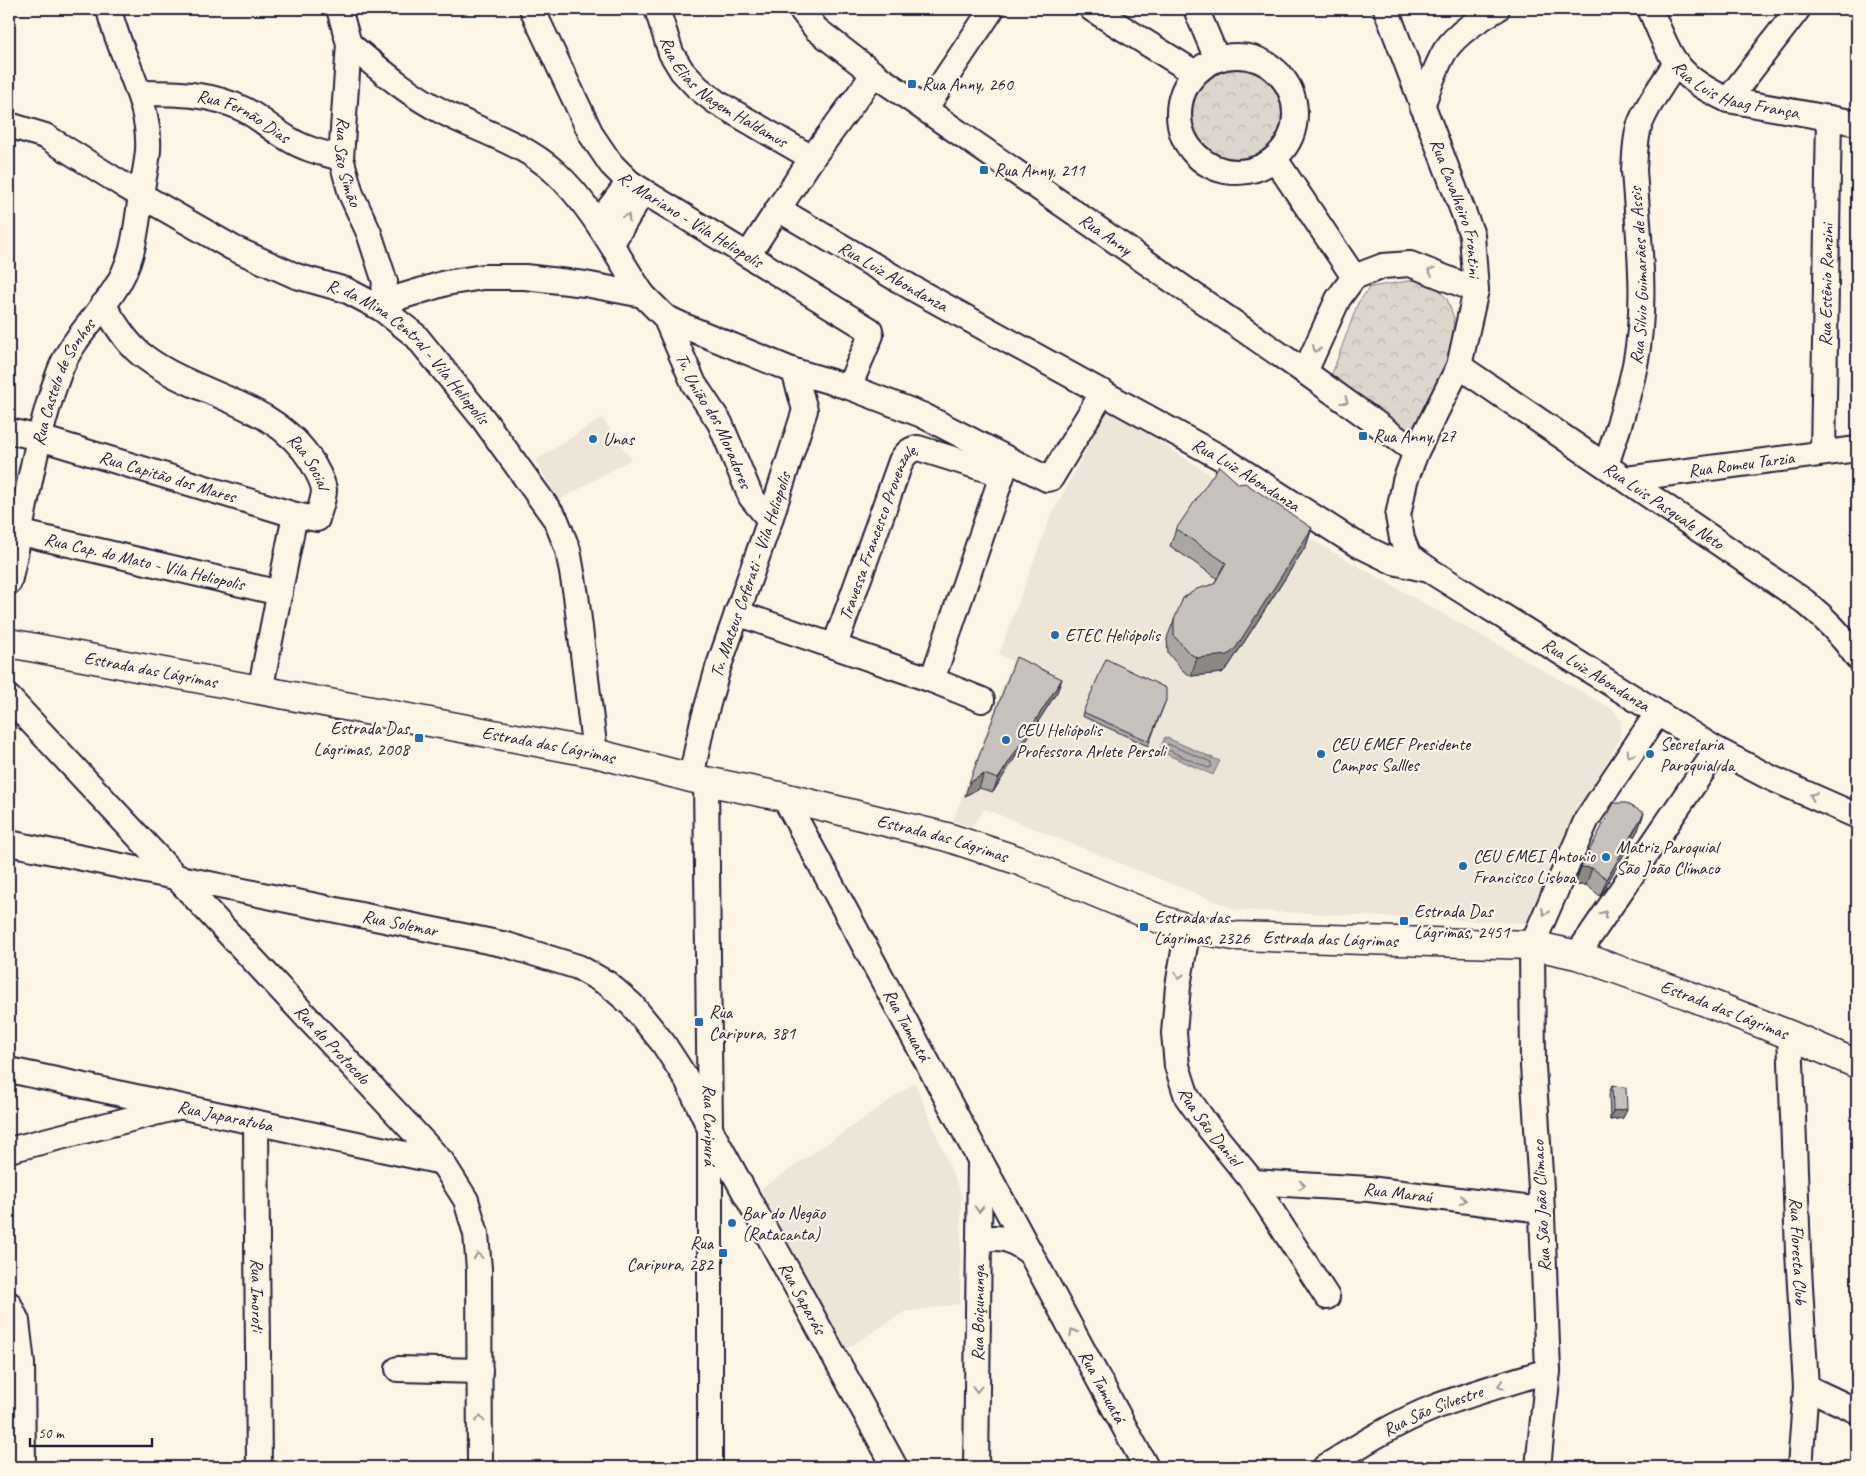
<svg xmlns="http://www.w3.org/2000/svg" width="1866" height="1476" viewBox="0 0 1866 1476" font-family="Caveat,sans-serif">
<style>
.built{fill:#ece5d8}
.forest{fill:url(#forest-crowns);stroke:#7f7c84}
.water{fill:url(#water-ripples);stroke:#78757e}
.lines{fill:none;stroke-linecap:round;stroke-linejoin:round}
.shore{stroke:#5c5a68;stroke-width:1}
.minor-casing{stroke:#22223b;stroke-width:28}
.major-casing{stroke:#22223b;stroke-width:31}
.minor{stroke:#fcf5e5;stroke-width:24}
.major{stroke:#fcf5e5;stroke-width:28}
.wall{fill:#aaa6a1;stroke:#22223b}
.shaded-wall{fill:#8b8783;stroke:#22223b}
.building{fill:#c6c1bb;stroke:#22223b}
.oneway{stroke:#9a9698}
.poi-dot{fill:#1f6fb2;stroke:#fcf5e5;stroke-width:2}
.labels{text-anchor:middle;stroke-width:4.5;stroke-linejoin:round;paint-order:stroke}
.poi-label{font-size:18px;fill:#22223b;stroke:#fcf5e5;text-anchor:start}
.street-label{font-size:18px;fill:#22223b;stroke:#fcf5e5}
</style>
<defs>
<pattern id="forest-crowns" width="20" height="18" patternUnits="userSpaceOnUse" patternTransform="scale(1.25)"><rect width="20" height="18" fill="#dcd6cc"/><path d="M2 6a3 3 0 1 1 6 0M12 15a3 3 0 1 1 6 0" fill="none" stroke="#bcb7b0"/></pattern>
<pattern id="water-ripples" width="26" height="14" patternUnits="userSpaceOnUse" patternTransform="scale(1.25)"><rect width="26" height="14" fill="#b2adab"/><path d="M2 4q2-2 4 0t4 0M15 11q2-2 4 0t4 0" fill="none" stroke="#908c8c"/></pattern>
</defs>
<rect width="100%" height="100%" fill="#fcf5e5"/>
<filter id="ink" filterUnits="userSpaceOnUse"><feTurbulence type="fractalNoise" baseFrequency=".02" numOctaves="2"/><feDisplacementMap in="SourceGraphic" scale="10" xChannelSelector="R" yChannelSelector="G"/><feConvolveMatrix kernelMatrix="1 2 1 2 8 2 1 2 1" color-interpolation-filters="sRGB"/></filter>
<g filter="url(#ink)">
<!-- built -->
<g class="built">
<polygon points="1108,409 1324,547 1614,710 1621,722 1619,740 1570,828 1526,923 1237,910 985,809 971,827 953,821 1012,661 999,654 1050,518"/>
<polygon points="602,418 631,459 558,501 536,460"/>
<polygon points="915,1083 961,1194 960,1304 904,1312 843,1351 761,1189"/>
</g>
<!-- forest -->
<g class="forest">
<circle cx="1237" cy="116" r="47"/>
<polygon points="1415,280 1432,282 1447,299 1454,318 1451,348 1441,379 1422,416 1408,431 1330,379 1358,303 1370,287"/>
</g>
<!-- water -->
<polygon class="water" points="1165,737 1220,761 1213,775 1159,751"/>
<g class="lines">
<!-- shore -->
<polygon class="shore" points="1168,744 1211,762 1211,767 1208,768 1168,750 1167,747"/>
<defs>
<g id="minor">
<path id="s1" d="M339 9 349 44 341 158 351 194 369 233 385 282 382 309"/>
<path id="s2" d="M532 9 592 136 611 164 629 182 643 191 870 330 871 335 849 387"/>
<path id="s3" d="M657 9 671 53 682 71 698 88 716 102 812 158"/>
<path id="s4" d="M801 9 816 29 874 74 1305 372 1416 452"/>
<polyline points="1092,9 1195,73"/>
<polyline points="1196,9 1217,59"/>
<path id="s5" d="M1386 9 1472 235 1476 290 1459 366 1416 452 1405 481 1398 516 1402 539 1409 556 1428 569"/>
<path id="s6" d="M1650 9C1657 24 1667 52 1677 64 1690 81 1709 91 1728 100L1857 123"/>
<path d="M349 44C379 69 409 95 445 113 482 132 523 143 555 172 593 207 615 253 643 295"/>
<circle cx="1237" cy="114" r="58"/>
<path id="s7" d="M874 74 812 158 778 209 914 289 1225 460 1353 542 1394 562 1429 570 1717 750 1771 778 1857 816"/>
<path id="s8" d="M139 93C175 93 212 93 245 110 260 118 273 130 287 138 304 149 322 153 341 158"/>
<polyline points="1728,100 1798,9"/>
<path d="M1422 106C1429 88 1435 68 1445 51 1457 33 1478 20 1497 9"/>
<polyline points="925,109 992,9"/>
<path id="s9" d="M9 125 45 136 125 186 233 248 296 276 346 290 382 309 416 336 484 420 556 520 568 550 576 595 595 753"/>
<polyline points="1275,159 1354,277"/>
<polyline points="599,222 629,182"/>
<polyline points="612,243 643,191"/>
<polyline points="748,255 778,209"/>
<path id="s10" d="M103 305C116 324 127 345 146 358 199 397 275 402 312 462 316 470 323 480 324 490 324 499 319 511 317 519L295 515 260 691"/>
<polyline points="382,309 400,297 446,283 483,277 525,277 585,284 643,295 665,317 684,326 794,371 849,387 922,415 1047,479 1051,478 1054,473 1103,392"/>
<path id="s11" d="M665 317 694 384 720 423 751 497 770 520"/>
<path id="s12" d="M1459 366 1804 601C1825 618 1842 635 1857 657"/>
<polyline points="1305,372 1338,299 1354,277 1383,266 1410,264 1476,290"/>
<path id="s13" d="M9 431 40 438 295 515"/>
<path id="s14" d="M1823 453 1829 118"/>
<path id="s15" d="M1606 465C1617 432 1628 399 1635 365 1648 301 1638 234 1634 170 1635 155 1635 141 1639 127 1646 106 1664 82 1676 63"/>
<path id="s16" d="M1626 479 1857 449"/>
<path id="s17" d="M9 530 280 593"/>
<path id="s18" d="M9 582C25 513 34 440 59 373 70 342 95 319 113 292 134 262 136 230 141 195 143 180 147 165 148 150 151 100 119 56 109 9"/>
<polyline points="737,613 932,680 982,700"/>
<path id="s19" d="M835 645 901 461C905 454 910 449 918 448L1001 474"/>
<polyline points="932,680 1007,461"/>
<path id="s20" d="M9 698 442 1162 466 1200 476 1234 479 1269 480 1467"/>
<path id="s21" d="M691 778 702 725 718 668 770 520 805 410 794 371"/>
<path id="s22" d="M706 781 710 1129V1467"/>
<path id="s23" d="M784 797 1146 1467"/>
<path id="s24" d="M9 843 507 945 578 967 608 984 632 1005 663 1043 687 1080 710 1129 895 1467"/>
<path id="s25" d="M1188 928 1178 986 1174 1033 1177 1066 1187 1097 1209 1128 1253 1182 1327 1297"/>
<polyline points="1577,955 1717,750"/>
<path id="s26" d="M1790 1035 1798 1252 1806 1387 1800 1467"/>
<path id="s27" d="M9 1070 442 1162"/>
<path id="s28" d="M256 1124 259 1467"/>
<polyline points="9,1150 174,1108"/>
<path id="s29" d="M1253 1182 1369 1189 1542 1210"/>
<path d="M979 1240C1001 1235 1011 1239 1029 1252"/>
<polyline points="9,1304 17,1321 22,1364 23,1467"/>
<polyline points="398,1369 480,1371"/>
<polyline points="1806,1387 1857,1411"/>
<path id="s30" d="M976 1467 980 1162"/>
<path id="s31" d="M1325 1467C1360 1445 1397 1422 1435 1407 1472 1393 1510 1382 1548 1371"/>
<polyline points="1538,1467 1548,1371 1541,1189 1533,1066 1532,945 1587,819 1657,714"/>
</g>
<g id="major">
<path id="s32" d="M9 643 595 753 691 778 784 797 947 837 1017 860 1162 920 1188 928 1234 936 1532 945 1577 955 1688 995 1790 1035 1857 1064"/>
</g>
</defs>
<!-- minor casing -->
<use href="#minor" class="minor-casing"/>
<!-- major casing -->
<use href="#major" class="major-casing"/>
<!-- minor -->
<use href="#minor" class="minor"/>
<!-- major -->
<use href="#major" class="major"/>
</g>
<!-- wall -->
<g class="wall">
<polygon points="1239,484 1312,528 1306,546 1228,667 1222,673 1191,676 1182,670 1168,653 1167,638 1174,620 1214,584 1217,578 1170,546 1176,529"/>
<polygon points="1062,679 1057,692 993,792 979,788 965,796"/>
<polygon points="1166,700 1148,746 1082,716 1083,712"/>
<polygon points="1644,813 1638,830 1600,896 1586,885 1575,885 1581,867"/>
<polygon points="1612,1085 1623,1118 1610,1120 1609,1094"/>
</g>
<!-- shaded-wall -->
<g class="shaded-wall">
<polygon points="1312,528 1306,546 1228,667 1222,673 1191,676 1197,658"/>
<polygon points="1062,679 1057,692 993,792 998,779"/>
<polygon points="984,774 979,788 965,796 969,783"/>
<polygon points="1644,813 1638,830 1600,896 1607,879"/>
<polygon points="1581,867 1592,868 1586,885 1575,885"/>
<polygon points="1627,1109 1623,1118 1610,1120 1613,1111"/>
</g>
<!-- building -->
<g class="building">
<polygon points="1219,466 1239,484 1245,483 1312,528 1235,649 1228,655 1197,658 1189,653 1174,636 1174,620 1183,598 1197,589 1214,584 1226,563 1176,529"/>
<polygon points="1016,657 1062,679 998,779 984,774 969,783"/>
<polygon points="1106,659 1166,688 1166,700 1149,741 1083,712"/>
<polygon points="1614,803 1626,803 1644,813 1607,879 1592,868 1581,867"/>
<polygon points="1612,1085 1626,1088 1627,1109 1613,1111"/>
</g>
<!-- one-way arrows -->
<defs><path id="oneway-chevron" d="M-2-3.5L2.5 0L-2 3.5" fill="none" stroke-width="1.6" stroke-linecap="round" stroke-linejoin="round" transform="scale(1.25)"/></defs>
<g class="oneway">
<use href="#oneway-chevron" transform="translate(627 217) rotate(-59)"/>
<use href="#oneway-chevron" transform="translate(1431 271) rotate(-161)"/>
<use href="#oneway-chevron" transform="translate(1316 349) rotate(114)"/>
<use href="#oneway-chevron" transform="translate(1345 401) rotate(36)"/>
<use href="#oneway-chevron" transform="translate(1630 754) rotate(124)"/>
<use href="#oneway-chevron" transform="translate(1813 796) rotate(-156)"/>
<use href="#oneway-chevron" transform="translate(1545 912) rotate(114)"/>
<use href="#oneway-chevron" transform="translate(1604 914) rotate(-55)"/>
<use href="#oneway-chevron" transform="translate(1179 976) rotate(100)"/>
<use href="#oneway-chevron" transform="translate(1302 1185) rotate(3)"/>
<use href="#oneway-chevron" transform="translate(1463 1200) rotate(7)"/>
<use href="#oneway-chevron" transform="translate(979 1209) rotate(91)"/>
<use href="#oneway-chevron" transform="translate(478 1256) rotate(-95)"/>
<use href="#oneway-chevron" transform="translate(1073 1332) rotate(-118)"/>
<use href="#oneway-chevron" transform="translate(1501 1385) rotate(163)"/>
<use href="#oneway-chevron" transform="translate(977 1389) rotate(91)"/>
<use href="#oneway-chevron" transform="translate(480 1419) rotate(-90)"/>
</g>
</g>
<!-- markers -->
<g class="poi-dot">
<rect x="907" y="79" width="10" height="10" rx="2.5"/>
<rect x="979" y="165" width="10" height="10" rx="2.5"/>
<rect x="1358" y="431" width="10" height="10" rx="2.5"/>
<circle cx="593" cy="439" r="5"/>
<circle cx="1055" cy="635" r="5"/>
<rect x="414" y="733" width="10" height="10" rx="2.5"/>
<circle cx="1006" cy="740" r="5"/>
<circle cx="1321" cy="754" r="5"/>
<circle cx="1650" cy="754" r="5"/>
<circle cx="1606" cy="857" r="5"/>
<circle cx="1463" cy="866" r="5"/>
<rect x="1399" y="916" width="10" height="10" rx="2.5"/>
<rect x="1139" y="922" width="10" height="10" rx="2.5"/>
<rect x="694" y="1017" width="10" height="10" rx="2.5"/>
<circle cx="732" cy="1223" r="5"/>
<rect x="718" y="1248" width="10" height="10" rx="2.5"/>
</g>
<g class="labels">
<!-- poi labels -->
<g class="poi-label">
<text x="922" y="90">Rua Anny, 260</text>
<text x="994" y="176">Rua Anny, 211</text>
<text x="1373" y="442">Rua Anny, 27</text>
<text x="603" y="445">Unas</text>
<text x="1065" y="641">ETEC Heliópolis</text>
<text x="409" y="734" text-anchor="end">Estrada Das<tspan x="409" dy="21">Lágrimas, 2008</tspan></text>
<text x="1016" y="736">CEU Heliópolis<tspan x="1016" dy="21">Professora Arlete Persoli</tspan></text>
<text x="1331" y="750">CEU EMEF Presidente<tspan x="1331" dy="21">Campos Sallles</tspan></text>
<text x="1660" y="750">Secretaria<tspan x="1660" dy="21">Paroquial da</tspan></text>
<text x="1616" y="853">Matriz Paroquial<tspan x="1616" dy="21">São João Clímaco</tspan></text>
<text x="1473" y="862">CEU EMEI Antonio<tspan x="1473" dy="21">Francisco Lisboa</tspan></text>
<text x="1414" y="917">Estrada Das<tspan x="1414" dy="21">Lágrimas, 2451</tspan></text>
<text x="1154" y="923">Estrada das<tspan x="1154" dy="21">Lágrimas, 2326</tspan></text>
<text x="709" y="1018">Rua<tspan x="709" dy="21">Caripura, 381</tspan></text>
<text x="742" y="1219">Bar do Negão<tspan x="742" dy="21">(Ratacanta)</tspan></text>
<text x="713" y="1249" text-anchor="end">Rua<tspan x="713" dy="21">Caripura, 282</tspan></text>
</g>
<!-- street labels -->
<g class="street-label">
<text dy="6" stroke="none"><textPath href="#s6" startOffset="128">Rua Luis Haag França</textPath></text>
<text dy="6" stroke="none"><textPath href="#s3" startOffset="112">Rua Elias Nagem Haldamus</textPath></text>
<text dy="6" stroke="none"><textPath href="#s8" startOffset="109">Rua Fernão Dias</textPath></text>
<text dy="6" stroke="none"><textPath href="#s1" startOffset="155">Rua São Simão</textPath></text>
<text dy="6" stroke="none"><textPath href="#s5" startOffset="212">Rua Cavalheiro Frontini</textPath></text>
<text dy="6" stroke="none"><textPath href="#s2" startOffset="272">R. Mariano - Vila Heliopolis</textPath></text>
<text dy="6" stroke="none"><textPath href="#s4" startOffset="380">Rua Anny</textPath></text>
<text dy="6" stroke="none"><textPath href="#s7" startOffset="299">Rua Luiz Abondanza</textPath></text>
<text dy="6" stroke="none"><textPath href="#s15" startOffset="194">Rua Silvio Guimarâes de Assis</textPath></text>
<text dy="6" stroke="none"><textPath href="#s14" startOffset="168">Rua Estênio Ranzini</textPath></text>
<text dy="6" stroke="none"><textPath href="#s9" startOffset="465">R. da Mina Central - Vila Heliopolis</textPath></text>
<text dy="6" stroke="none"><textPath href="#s18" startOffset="208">Rua Castelo de Sonhos</textPath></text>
<text dy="6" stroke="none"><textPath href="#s11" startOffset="115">Tv. União dos Moradores</textPath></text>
<text dy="6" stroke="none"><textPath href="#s10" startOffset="265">Rua Social</textPath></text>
<text dy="6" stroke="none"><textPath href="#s16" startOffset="116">Rua Romeu Tarzia</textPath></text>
<text dy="6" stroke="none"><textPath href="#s7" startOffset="704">Rua Luiz Abondanza</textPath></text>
<text dy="6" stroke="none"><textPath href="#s13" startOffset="165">Rua Capitão dos Mares</textPath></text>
<text dy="6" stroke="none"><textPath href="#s12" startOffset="248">Rua Luis Pasquale Neto</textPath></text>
<text dy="6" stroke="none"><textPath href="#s19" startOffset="122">Travessa Francesco Provenzale,</textPath></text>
<text dy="6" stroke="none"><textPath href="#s17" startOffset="139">Rua Cap. do Mato - Vila Heliopolis</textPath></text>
<text dy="6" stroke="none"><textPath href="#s21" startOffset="212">Tv. Mateus Coferati - Vila Heliopolis</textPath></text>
<text dy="6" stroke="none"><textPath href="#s32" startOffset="144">Estrada das Lágrimas</textPath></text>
<text dy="6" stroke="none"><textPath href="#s7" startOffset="1109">Rua Luiz Abondanza</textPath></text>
<text dy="6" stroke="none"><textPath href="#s32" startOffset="549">Estrada das Lágrimas</textPath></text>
<text dy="6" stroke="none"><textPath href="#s32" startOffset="954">Estrada das Lágrimas</textPath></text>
<text dy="6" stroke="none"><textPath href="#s24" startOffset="399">Rua Solemar</textPath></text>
<text dy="6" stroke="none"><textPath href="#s32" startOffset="1359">Estrada das Lágrimas</textPath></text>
<text dy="6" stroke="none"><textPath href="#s32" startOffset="1764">Estrada das Lágrimas</textPath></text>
<text dy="6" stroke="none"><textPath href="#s23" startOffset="259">Rua Tamuatá</textPath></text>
<text dy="6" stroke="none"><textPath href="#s20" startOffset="474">Rua do Protocolo</textPath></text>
<text dy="6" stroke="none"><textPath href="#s27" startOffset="221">Rua Japaratuba</textPath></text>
<text dy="6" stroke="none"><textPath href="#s22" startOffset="344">Rua Caripurá</textPath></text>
<text dy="6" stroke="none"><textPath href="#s25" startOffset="209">Rua São Daniel</textPath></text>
<text dy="6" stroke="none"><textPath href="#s29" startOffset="145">Rua Maraú</textPath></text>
<text transform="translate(1541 1206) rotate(-93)" y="6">Rua São João Climaco</text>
<text dy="6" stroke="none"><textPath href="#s26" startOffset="216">Rua Floresta Club</textPath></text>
<text dy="6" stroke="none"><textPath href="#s28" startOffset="171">Rua Imoroti</textPath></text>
<text dy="6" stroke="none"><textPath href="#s24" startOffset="989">Rua Saparás</textPath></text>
<text dy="6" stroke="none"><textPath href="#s30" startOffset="154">Rua Boiçununga</textPath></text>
<text dy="6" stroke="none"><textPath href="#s23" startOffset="670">Rua Tamuatá</textPath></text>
<text dy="6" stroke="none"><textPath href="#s31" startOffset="122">Rua São Silvestre</textPath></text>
</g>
</g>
<!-- margin -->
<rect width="1866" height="1476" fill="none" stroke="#fcf5e5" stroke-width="30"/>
<rect x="15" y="15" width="1836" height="1446" fill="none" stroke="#22223b" stroke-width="2" filter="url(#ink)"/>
<!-- scale -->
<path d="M30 1438v8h122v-8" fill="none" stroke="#22223b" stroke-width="2.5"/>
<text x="38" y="1438" font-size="15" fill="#22223b" stroke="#fcf5e5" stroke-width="4" paint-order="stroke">50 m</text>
</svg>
